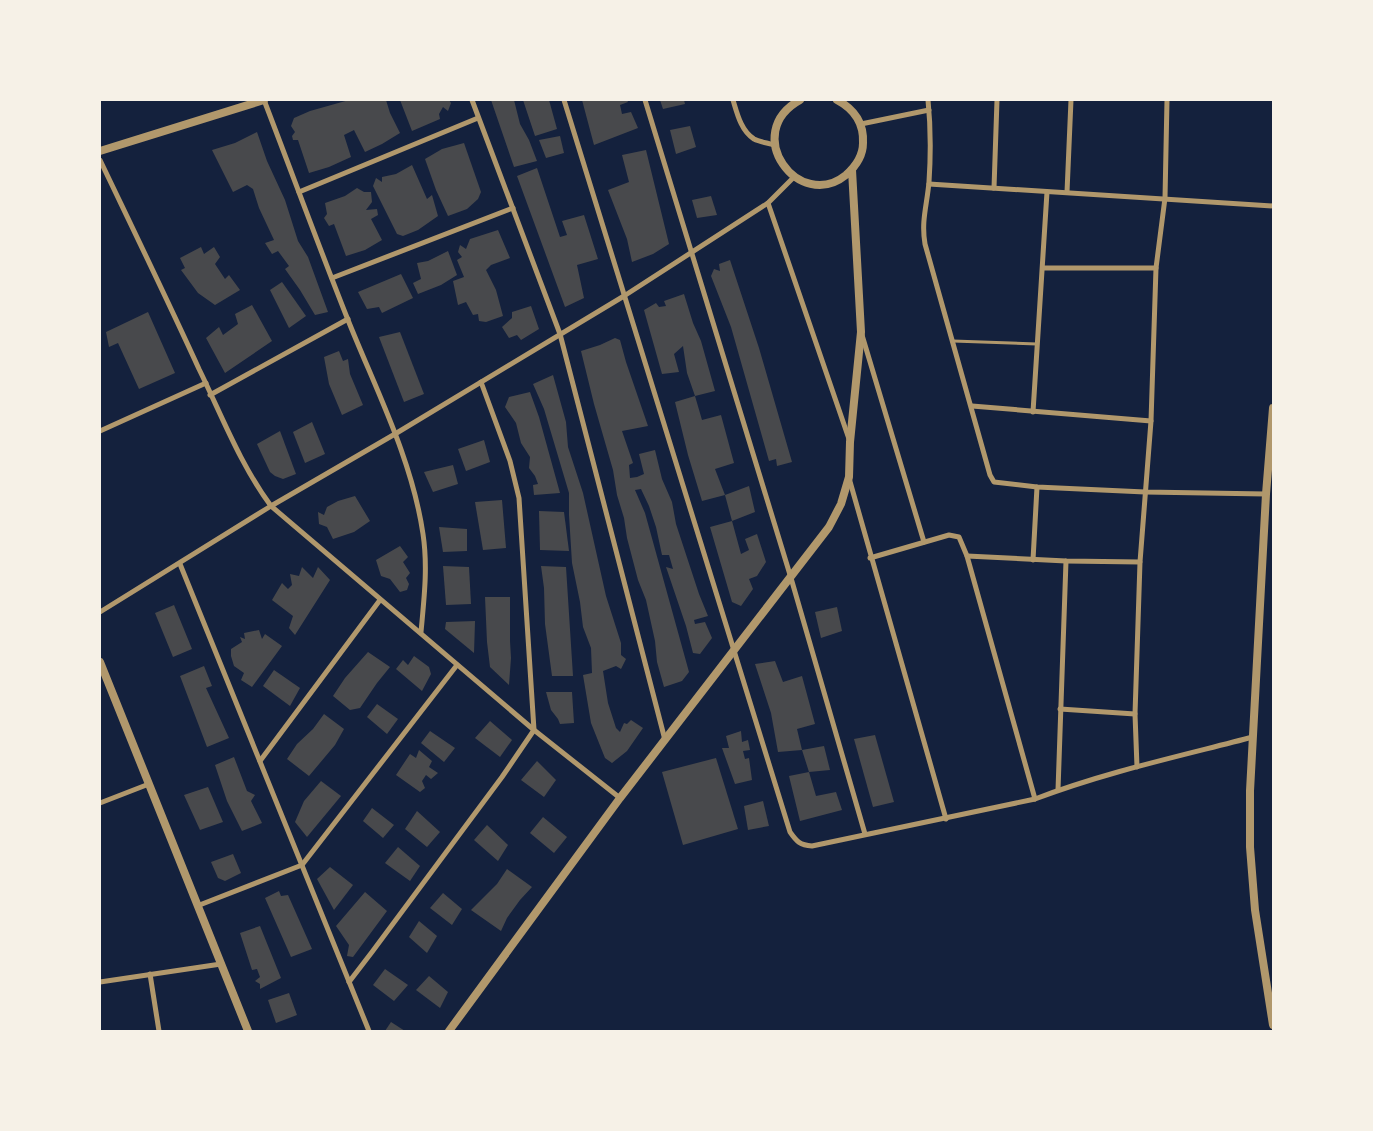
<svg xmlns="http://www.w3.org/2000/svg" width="1373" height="1131" viewBox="0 0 1373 1131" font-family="Barlow,sans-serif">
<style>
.building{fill:#48494c}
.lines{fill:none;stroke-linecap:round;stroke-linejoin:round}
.service{stroke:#b1986c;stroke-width:3}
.minor{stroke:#b1986c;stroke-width:5}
.tertiary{stroke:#b1986c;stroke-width:8}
</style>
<rect width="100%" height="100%" fill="#14213d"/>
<!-- building -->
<g class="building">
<polygon points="349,100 386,100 390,113 400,133 382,144 365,152 354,130 344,135 351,157 329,167 309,173 298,140 293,140 292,136 295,132 291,126 294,118 310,111"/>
<polygon points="400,100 449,100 451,103 448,111 443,107 439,114 440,119 412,131"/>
<polygon points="491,100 514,100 520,124 529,140 537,161 514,167"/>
<polygon points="523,100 549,100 557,129 535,136"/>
<polygon points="582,100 627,100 628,102 620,105 622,114 631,112 638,128 594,145"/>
<polygon points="660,100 684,100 685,104 663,109"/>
<polygon points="690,126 696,147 676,154 670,130"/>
<polygon points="257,132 267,161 285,200 298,241 308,257 328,312 315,315 300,290 285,269 289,266 278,251 272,254 265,243 274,240 259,208 253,189 247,185 233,192 212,150 235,143"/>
<polygon points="560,136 564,153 546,158 539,140"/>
<polygon points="464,143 481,192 478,199 467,209 448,216 436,190 425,159 442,149"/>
<polygon points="646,150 669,244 653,254 632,262 627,239 608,190 629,182 622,155"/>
<polygon points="412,165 427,199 432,195 438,216 418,230 403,236 397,234 373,186 376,178 382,182 382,177 396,174"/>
<polygon points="537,168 560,237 567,235 562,221 584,215 598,259 577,265 584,298 565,307 517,176"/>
<polygon points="357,188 364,192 371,192 372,202 366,210 377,209 378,215 371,219 382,240 365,250 346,256 334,224 329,226 324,218 327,214 325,203 345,196"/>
<polygon points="711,196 717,215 697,218 692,200"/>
<polygon points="498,230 510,258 491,265 486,270 496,290 503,316 486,322 479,321 478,314 473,315 466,302 458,305 453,281 464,277 457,260 462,257 458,252 460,245 466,249 470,239"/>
<polygon points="201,247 204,254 214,247 220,257 215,264 225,279 229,275 240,290 215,305 198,293 181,270 185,268 180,258"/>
<polygon points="448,251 457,275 441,285 418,294 413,283 421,279 417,263 428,261"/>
<polygon points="730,260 759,348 792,462 777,466 776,459 769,461 731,327 711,276 714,269 720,271 719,264"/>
<polygon points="401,274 413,298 382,313 379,307 367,309 358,292"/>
<polygon points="282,282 306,316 289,328 270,290"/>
<polygon points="684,294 693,323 701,341 715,391 695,396 702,420 721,415 734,463 715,469 725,495 749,486 755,512 732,521 725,495 702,501 688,455 675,402 695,396 687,373 683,346 674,354 679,372 662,374 644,310 656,303 659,307 666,306 664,301"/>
<polygon points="252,305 272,341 225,373 206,338 219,327 223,335 238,324 235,314"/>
<polygon points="531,306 539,329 521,340 517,335 509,338 502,327 512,318 512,312"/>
<polygon points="148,312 175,373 139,389 118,343 109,347 106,332"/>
<polygon points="400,332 424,394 404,402 379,337"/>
<polygon points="615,338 620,340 626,362 648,426 622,431 633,463 629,465 630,478 637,477 644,474 639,454 655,450 662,479 672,502 676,524 699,594 708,616 694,620 695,624 705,622 712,638 700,654 693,653 686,626 666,567 673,569 669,555 662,555 656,527 649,506 641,489 635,490 645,513 689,672 682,681 664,687 657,662 655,641 646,600 638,580 627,538 624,518 617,495 613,470 594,404 581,351 600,345"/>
<polygon points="339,351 343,361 348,359 350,374 363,405 342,415 329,384 324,357"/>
<polygon points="553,375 566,422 568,447 583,493 606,596 621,643 621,655 626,659 621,669 616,666 603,671 608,703 616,728 620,732 624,723 627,724 631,720 643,728 627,751 612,763 605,758 591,723 583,675 592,673 591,648 583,627 580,602 572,563 569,515 569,493 544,409 533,384"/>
<polygon points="530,392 539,417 560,493 534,495 533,485 538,484 535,476 529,468 530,457 521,443 516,423 505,407 509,397"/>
<polygon points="312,422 325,454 305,463 293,432"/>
<polygon points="280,431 296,474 283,479 275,476 270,472 257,444"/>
<polygon points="484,440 490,462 466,471 458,449"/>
<polygon points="453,465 458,484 433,492 424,472"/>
<polygon points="355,496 370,521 354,532 333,539 327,527 319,524 318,512 324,515 327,507 338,501"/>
<polygon points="502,500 506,548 483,550 475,502"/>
<polygon points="539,511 564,512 569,551 540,550"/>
<polygon points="732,521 741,554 749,550 745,539 757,534 766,562 757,576 749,579 753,589 741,606 732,602 710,527"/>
<polygon points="439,527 467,529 467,551 443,552"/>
<polygon points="400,546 408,557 403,562 410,573 406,578 409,584 407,590 400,592 390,579 381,576 376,560"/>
<polygon points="443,566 469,567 471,604 446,605"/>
<polygon points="541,566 566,567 573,676 552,676 545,624 544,588"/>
<polygon points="302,567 313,578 318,567 330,580 295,635 289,628 293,616 272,600 282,583 288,589 292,585 290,574 299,576"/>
<polygon points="485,597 510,597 510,641 511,658 509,685 490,667 487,642"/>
<polygon points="174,605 192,649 173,657 155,613"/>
<polygon points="837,607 842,631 821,638 815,612"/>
<polygon points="475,621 474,653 445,629 446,622"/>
<polygon points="259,630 262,639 265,634 282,646 252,687 241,680 244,673 234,666 231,656 231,649 242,642 240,637 245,639 244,633"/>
<polygon points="368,652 390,667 377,683 360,708 350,710 333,696 345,678"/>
<polygon points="414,656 429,667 431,674 422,691 396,669 403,660 408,665"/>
<polygon points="775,661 783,682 802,676 815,724 797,729 802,750 824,746 830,770 809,772 816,796 836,792 842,810 800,821 789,776 809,772 802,750 778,752 771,713 755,664"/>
<polygon points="204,666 212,686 206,688 229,738 207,747 180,676"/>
<polygon points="274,670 300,688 290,706 263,686"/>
<polygon points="546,692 572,692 574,723 560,724 558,719 551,710"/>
<polygon points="377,704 398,719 387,734 367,717"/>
<polygon points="324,714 344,729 335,745 309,776 287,759 297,744 313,729"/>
<polygon points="490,721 512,740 500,757 475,738"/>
<polygon points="430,731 455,748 444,762 421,743"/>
<polygon points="741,731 742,742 748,740 750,750 743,751 745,759 749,758 752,780 735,784 722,748 729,748 726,736"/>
<polygon points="875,735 894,802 873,807 854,739"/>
<polygon points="419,750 432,761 429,767 438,773 431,779 426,775 422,781 425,788 420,792 396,775 410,754 416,758"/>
<polygon points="234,757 247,791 255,795 251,801 262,823 242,831 227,801 215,765"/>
<polygon points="716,758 738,829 683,845 662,772"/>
<polygon points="537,761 556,780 544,797 521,780"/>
<polygon points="321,781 341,796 307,837 295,822 304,801"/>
<polygon points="208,787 223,822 200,830 184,795"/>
<polygon points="763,801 769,826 748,830 744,806"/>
<polygon points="372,808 394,825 383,838 363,821"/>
<polygon points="417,811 440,832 427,847 405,829"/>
<polygon points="543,817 567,837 554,853 530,833"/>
<polygon points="487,825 508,845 498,861 474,840"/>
<polygon points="398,847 420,866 410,881 385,863"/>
<polygon points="233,854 241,873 225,881 218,878 211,862"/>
<polygon points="330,867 353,885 334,910 317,879"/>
<polygon points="507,869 532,887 520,900 507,918 501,931 471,910 497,884"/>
<polygon points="279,891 281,896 288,895 312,949 291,957 265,898"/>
<polygon points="365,892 387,911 353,957 347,956 349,945 336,926"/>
<polygon points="443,893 462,909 452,925 430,908"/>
<polygon points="419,921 437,936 427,953 409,937"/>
<polygon points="260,926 281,978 260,989 260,984 255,981 260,977 257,969 252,970 240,933"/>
<polygon points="385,969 408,985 394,1001 373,985"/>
<polygon points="429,976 448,992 440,1008 416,990"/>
<polygon points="289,993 297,1015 276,1023 268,1000"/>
<polygon points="391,1022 405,1031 385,1031"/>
</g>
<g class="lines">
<!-- service -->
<polyline class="service" points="953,341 1037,344"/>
<!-- minor -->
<g class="minor">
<path d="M264 100C292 173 319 247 348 320 376 390 412 459 423 534 428 567 424 599 421 632"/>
<polyline points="472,100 560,334 665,740"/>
<path d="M564 100 790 832C797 842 800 845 812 846L1035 799C1106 772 1180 756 1253 737"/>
<polyline points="645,100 791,578 865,834"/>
<path d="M733 100C737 113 741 131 754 139 760 142 768 143 774 145"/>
<path d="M928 100C931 129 931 152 929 182 927 205 921 221 925 244L990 475 994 482 1037 487 1145 492 1266 494"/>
<polyline points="861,124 929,110"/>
<path d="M100 160C133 229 167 299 199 369 222 416 240 464 271 506L534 730 620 798"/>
<polyline points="929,184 1273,206"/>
<polyline points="994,188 997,100"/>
<polyline points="299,192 478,118"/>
<polyline points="1067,192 1071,100"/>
<polyline points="768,203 849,439"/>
<polyline points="1043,268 1156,268"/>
<polyline points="332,278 513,208"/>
<polyline points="862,335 924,542"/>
<polyline points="210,395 348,319"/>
<polyline points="972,406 1151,421"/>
<polyline points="1033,412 1047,192"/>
<polyline points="100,431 206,383"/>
<polyline points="849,478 946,819"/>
<polyline points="967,556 1066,561 1140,562"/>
<polyline points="870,558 949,535 959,537 967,556 1035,799"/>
<polyline points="1033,560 1037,487"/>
<polyline points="180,564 369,1031"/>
<polyline points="100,612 271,506 395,434 624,296 768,203 794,177"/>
<polyline points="1060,709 1135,714"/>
<polyline points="260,761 380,600"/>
<polyline points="1137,767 1135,714 1140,562 1151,421 1156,268 1165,198 1167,100"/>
<polyline points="1058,790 1066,561"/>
<polyline points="100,803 149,784"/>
<polyline points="197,906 302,865 457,665"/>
<polyline points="150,974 159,1031"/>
<polyline points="100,982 221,964"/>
<polyline points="349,982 372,952 502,777 534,730 519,498 510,461 481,382"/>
</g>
<!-- tertiary -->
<g class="tertiary">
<path d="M800 100C740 133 799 213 846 175 855 167 863 156 863 143 864 123 854 109 837 100"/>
<polyline points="100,151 264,100"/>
<polyline points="1273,408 1266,494 1250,791 1250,847 1255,910 1273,1025"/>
<polyline points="100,662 248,1031"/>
<polyline points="449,1031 620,798 829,527 841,504 849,477 850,442 861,332 852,170"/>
</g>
</g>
<!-- border -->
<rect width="1373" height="1131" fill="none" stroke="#f6f1e7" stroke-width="202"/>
</svg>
